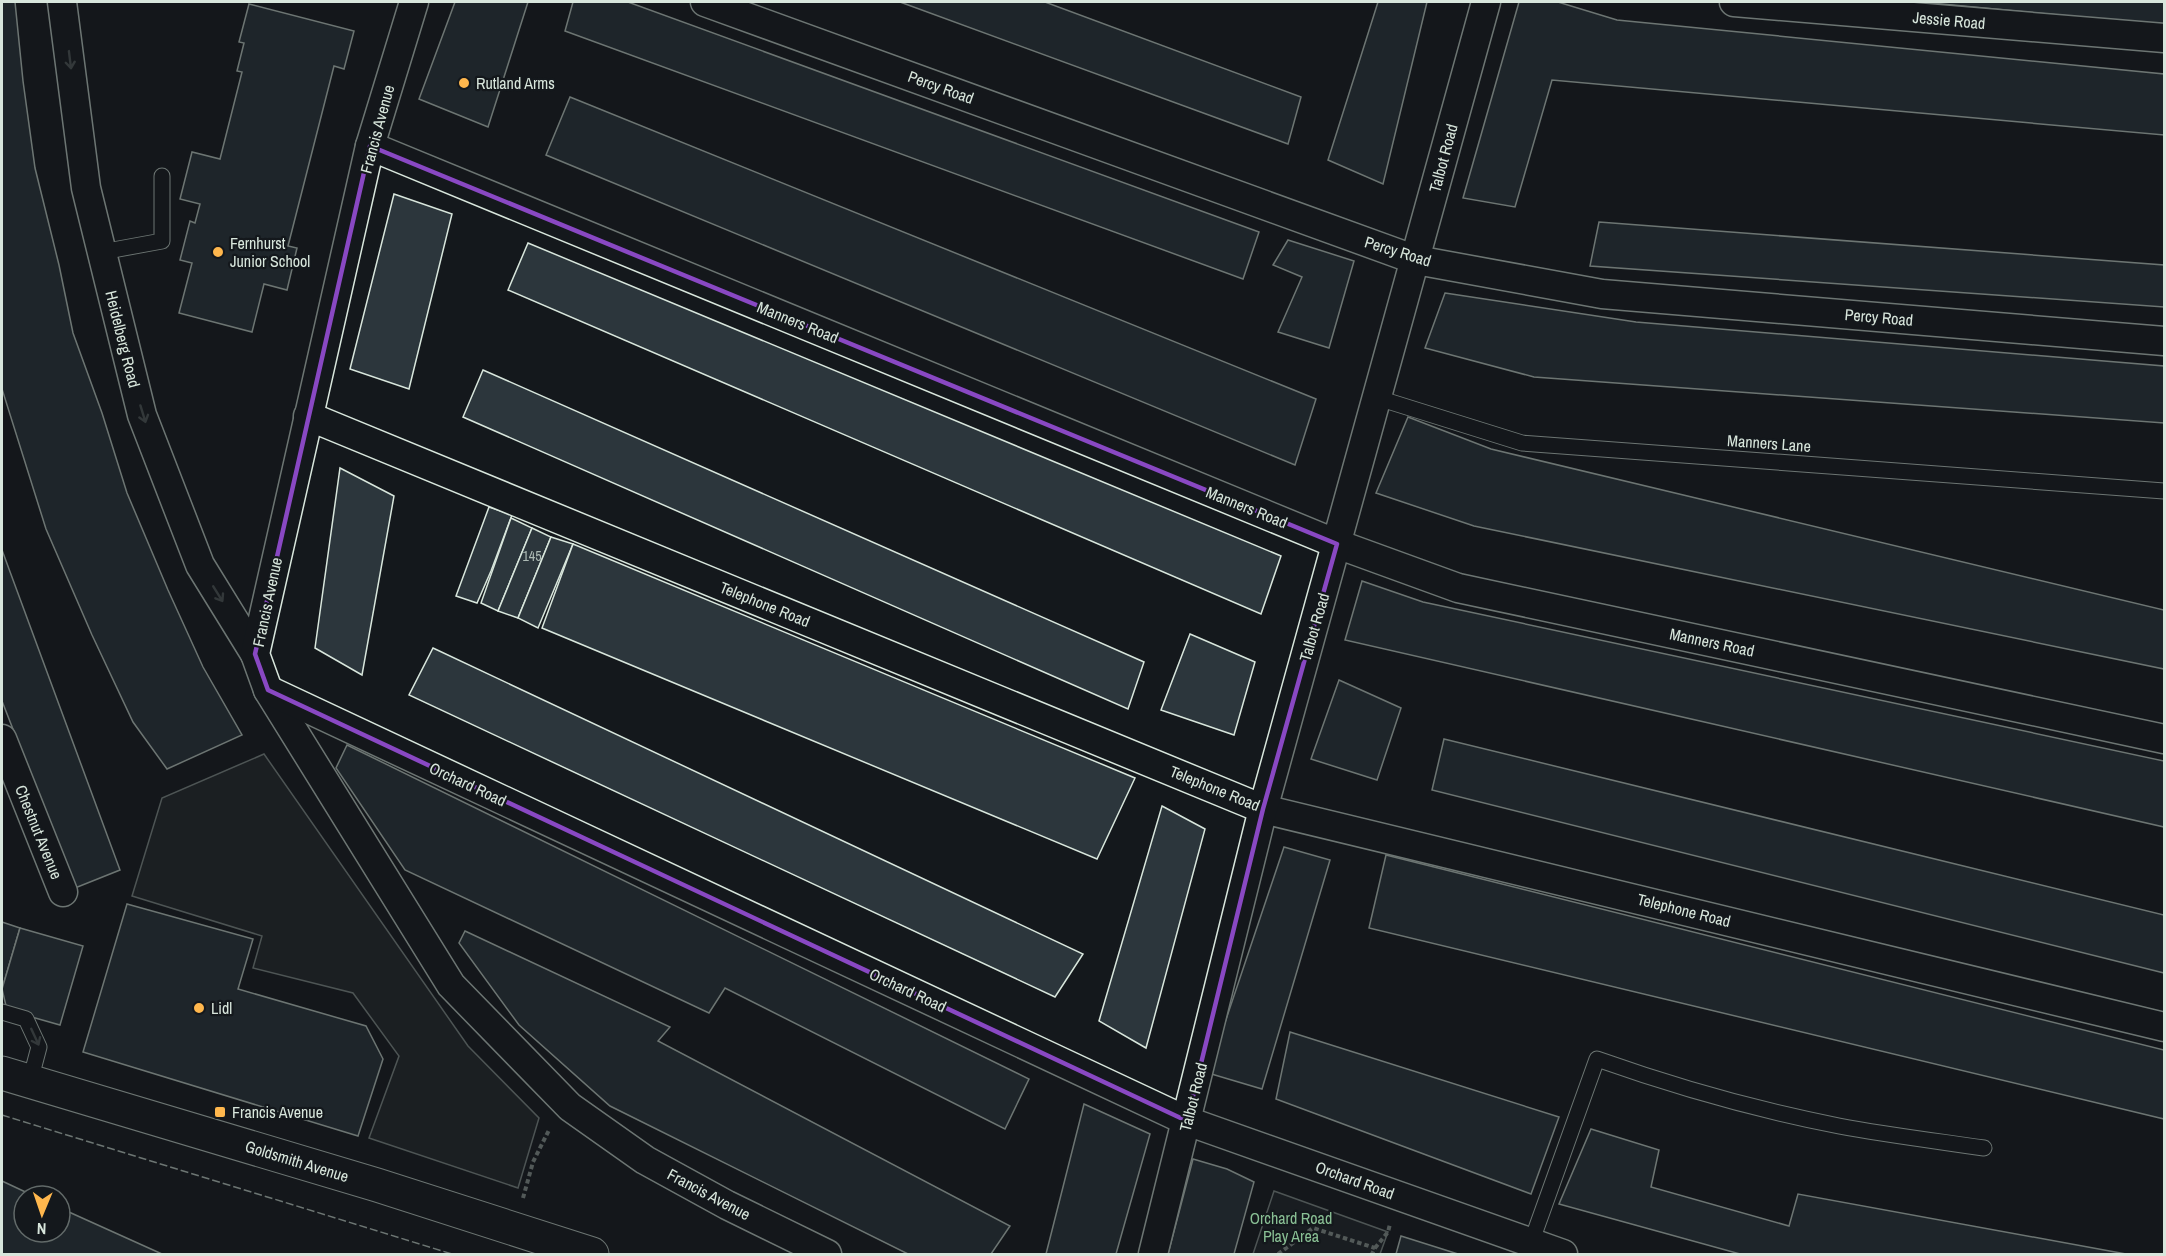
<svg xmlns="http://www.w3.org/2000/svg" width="2166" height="1256" viewBox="0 0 2166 1256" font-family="'Archivo Narrow',sans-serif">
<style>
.green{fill:#202428;stroke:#939e99;stroke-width:1.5}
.parking{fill:#24282b;stroke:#939e99;stroke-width:1.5}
.building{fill:#2c363c;stroke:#d8e6dc;stroke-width:1.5}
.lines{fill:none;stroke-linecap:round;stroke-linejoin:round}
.service-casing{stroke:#d8e6dc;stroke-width:17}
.minor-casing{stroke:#d8e6dc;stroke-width:31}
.primary-casing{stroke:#d8e6dc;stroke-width:35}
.path{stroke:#9da8a2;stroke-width:4;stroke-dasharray:4.5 3;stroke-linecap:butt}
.service{stroke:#14181c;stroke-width:15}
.minor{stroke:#14181c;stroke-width:28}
.primary{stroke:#14181c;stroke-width:33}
.fence{stroke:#d8e6dc;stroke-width:1.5;stroke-dasharray:8 3;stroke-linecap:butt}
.oneway{stroke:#59605f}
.marked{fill:none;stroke:#8948c3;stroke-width:4.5;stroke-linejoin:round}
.poi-dot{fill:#ffb74d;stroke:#14181c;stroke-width:2}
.labels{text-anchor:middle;stroke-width:4.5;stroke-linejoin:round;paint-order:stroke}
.number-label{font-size:14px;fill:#adbab4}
.street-label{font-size:16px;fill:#d8e6dc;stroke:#14181c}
.poi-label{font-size:16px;fill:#d8e6dc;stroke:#14181c;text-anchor:start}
.park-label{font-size:16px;fill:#8ac095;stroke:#14181c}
</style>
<rect width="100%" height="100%" fill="#14181c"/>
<!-- green -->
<polygon class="green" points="1274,1191 1388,1232 1380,1254 1253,1254"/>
<!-- parking -->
<polygon class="parking" points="264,754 468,1046 539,1118 518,1188 369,1138 399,1056 353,993 253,968 262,936 132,896 162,798"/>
<!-- building -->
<g class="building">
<polygon points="2,2 15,2 23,81 35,168 59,265 73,333 102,413 127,493 168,590 203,667 242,735 167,769 133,722 92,635 46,529 2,389"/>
<polygon points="455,2 528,2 488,127 419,99"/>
<polygon points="573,2 628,2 1259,232 1243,279 565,31"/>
<polygon points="900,2 1045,2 1301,97 1288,144"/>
<polygon points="1378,2 1427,2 1383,184 1328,160"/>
<polygon points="1519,2 1558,2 1617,20 2164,74 2164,135 1552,80 1515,207 1463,198"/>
<polygon points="1921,2 2164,2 2164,25"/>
<polygon points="249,4 354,31 344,69 334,66 288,246 297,248 287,290 264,284 252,332 179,313 192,263 180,260 190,221 195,223 200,204 180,199 192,152 220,159 242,72 237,71 244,43 239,42"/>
<polygon points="570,97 1316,399 1295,465 546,155"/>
<polygon points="394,194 452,214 409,389 350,369"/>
<polygon points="1599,222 2164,265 2164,307 1590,266"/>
<polygon points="1288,240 1354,261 1329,348 1278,332 1302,277 1273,265"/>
<polygon points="528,243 1281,556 1261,614 508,290"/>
<polygon points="1445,293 1636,322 2164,366 2164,423 1534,377 1425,348"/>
<polygon points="483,370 1144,662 1128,709 463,417"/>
<polygon points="1408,417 1491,449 2164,610 2164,669 1474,526 1376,493"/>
<polygon points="340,468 394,496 362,675 315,648"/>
<polygon points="489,507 512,515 491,571 477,603 456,596"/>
<polygon points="511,518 532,528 498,611 481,603"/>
<polygon points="532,528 551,537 518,618 498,611"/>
<polygon points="551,537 573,544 538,628 518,618"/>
<polygon points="573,544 1135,778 1097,859 542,628"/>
<polygon points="2,550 120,870 75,888 2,701"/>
<polygon points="1362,581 1423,602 2164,761 2164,827 1345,640"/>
<polygon points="1190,634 1255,662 1234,735 1161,710"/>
<polygon points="433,648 1083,954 1055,997 409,695"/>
<polygon points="1339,680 1401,708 1377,780 1311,759"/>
<polygon points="1444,739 2164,915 2164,973 1432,790"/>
<polygon points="347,745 1029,1079 1005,1129 725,988 709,1013 405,870 336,768"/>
<polygon points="1162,806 1205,829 1146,1048 1099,1021"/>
<polygon points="1284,847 1330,860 1262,1089 1208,1073"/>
<polygon points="1386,855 2164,1050 2164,1119 1369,928"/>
<polygon points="127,904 253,939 238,989 366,1026 383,1059 358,1136 83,1052"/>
<polygon points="2,922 20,928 2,989"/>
<polygon points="20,928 83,946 60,1025 7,1010 2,989"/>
<polygon points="465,931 670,1027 658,1041 1010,1226 991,1254 908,1254 610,1106 519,1025 459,943"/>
<polygon points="1290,1032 1559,1117 1531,1194 1276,1099"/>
<polygon points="1084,1104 1150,1134 1116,1254 1046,1254"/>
<polygon points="1591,1129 1659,1150 1651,1187 1789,1226 1798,1194 2126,1254 1740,1254 1559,1204"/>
<polygon points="1193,1159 1227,1169 1254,1182 1234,1254 1168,1254"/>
<polygon points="2,1181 34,1196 24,1196 24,1232 60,1232 60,1208 162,1254 2,1254"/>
<polygon points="1401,1236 1458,1254 1396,1254"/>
</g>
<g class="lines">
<defs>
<g id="service">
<polyline points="102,252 162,241 162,176"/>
<polyline points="1378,398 1522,443 2164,491"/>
<polyline points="2,1012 26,1019 39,1047 30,1081"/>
<path d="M1531 1243 1597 1059C1676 1087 1757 1110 1839 1126 1887 1135 1936 1141 1984 1148"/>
</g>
<g id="minor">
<polyline points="62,2 86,188 142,415 200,565 255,654"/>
<polyline points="414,2 370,146 255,654 268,690 451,985 570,1107 645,1160 727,1205 827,1254"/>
<polyline points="705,2 1416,260 1602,294 2164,341"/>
<polyline points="1734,2 2164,38"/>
<polyline points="370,146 1337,544 1458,588 2164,739"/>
<polyline points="308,416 1263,809 2164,1027"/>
<polyline points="268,690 1187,1121 1563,1254"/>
<polyline points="2,739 63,892"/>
<polyline points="1153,1254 1263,809 1486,2"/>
</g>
<polyline id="primary" points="2,1073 377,1185 592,1254"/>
</defs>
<!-- service casing -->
<use href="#service" class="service-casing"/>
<!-- minor casing -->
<use href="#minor" class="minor-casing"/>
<!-- primary casing -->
<use href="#primary" class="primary-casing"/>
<!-- path -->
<g class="path">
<polyline points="523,1198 533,1162 549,1130"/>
<polyline points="1375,1248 1388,1232 1390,1224"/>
<polyline points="1278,1254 1313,1228 1375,1248 1372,1254"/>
</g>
<!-- service -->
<use href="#service" class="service"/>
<!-- minor -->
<use href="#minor" class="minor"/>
<!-- primary -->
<use href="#primary" class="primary"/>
<!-- fence -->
<polyline class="fence" points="2,1115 452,1254"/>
</g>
<!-- one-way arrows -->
<defs><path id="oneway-shaft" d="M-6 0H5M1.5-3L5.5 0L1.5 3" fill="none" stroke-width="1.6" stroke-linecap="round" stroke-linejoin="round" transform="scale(1.5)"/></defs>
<g class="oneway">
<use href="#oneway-shaft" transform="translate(70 60) rotate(83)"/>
<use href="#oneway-shaft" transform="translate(143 414) rotate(73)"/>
<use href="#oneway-shaft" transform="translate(218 594) rotate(58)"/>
<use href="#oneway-shaft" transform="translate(35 1037) rotate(65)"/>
</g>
<!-- marked area -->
<path d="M0 0H2166V1256H0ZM370 146 1337 544 1263 809 1187 1121 268 690 255 654Z" fill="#14181c" fill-opacity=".55" fill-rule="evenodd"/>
<path class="marked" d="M370 146 1337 544 1263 809 1187 1121 268 690 255 654Z"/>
<!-- markers -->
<g class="poi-dot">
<circle cx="464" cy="83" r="6"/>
<circle cx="218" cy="252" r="6"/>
<circle cx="199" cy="1008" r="6"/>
<rect x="214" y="1106" width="12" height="12" rx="3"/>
</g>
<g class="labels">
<!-- number labels -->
<g class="number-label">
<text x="532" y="561">145</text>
</g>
<!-- street labels -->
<g class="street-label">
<text transform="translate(1949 20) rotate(5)" y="6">Jessie Road</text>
<text transform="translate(941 87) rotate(20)" y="6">Percy Road</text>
<text transform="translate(377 129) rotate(-75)" y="6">Francis Avenue</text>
<text transform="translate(1443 158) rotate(-75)" y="6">Talbot Road</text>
<text transform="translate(1398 251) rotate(17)" y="6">Percy Road</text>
<text transform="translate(1879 317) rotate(5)" y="6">Percy Road</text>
<text transform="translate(798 322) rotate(22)" y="6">Manners Road</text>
<text transform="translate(123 339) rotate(76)" y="6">Heidelberg Road</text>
<text transform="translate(1769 443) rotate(4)" y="6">Manners Lane</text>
<text transform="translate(1247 507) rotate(22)" y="6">Manners Road</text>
<text transform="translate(267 602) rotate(-78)" y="6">Francis Avenue</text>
<text transform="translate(765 604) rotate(22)" y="6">Telephone Road</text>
<text transform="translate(1314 627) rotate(-74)" y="6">Talbot Road</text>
<text transform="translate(1712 642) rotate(12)" y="6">Manners Road</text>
<text transform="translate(468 784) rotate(25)" y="6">Orchard Road</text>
<text transform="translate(1215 788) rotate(22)" y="6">Telephone Road</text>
<text transform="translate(39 832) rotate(68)" y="6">Chestnut Avenue</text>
<text transform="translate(1684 910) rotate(14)" y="6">Telephone Road</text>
<text transform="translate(908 990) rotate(25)" y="6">Orchard Road</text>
<text transform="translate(1193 1097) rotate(-76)" y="6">Talbot Road</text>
<text transform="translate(297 1161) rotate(17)" y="6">Goldsmith Avenue</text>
<text transform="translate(1355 1180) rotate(20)" y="6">Orchard Road</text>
<text transform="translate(709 1194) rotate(28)" y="6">Francis Avenue</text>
</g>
<!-- poi labels -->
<g class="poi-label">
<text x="476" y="89">Rutland Arms</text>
<text x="230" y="249">Fernhurst<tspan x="230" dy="18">Junior School</tspan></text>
<text x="211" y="1014">Lidl</text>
<text x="232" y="1118">Francis Avenue</text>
</g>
<!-- park labels -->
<g class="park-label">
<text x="1291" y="1224">Orchard Road<tspan x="1291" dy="18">Play Area</tspan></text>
</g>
</g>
<!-- border -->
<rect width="2166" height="1256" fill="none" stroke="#d8e6dc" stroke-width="6"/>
<!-- north arrow -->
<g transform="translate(42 1214) rotate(182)"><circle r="28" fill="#14181c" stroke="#626a69" stroke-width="1.5"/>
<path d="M0-4.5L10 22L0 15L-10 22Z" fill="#ffb74d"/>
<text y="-9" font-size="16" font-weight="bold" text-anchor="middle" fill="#d8e6dc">N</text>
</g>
</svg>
